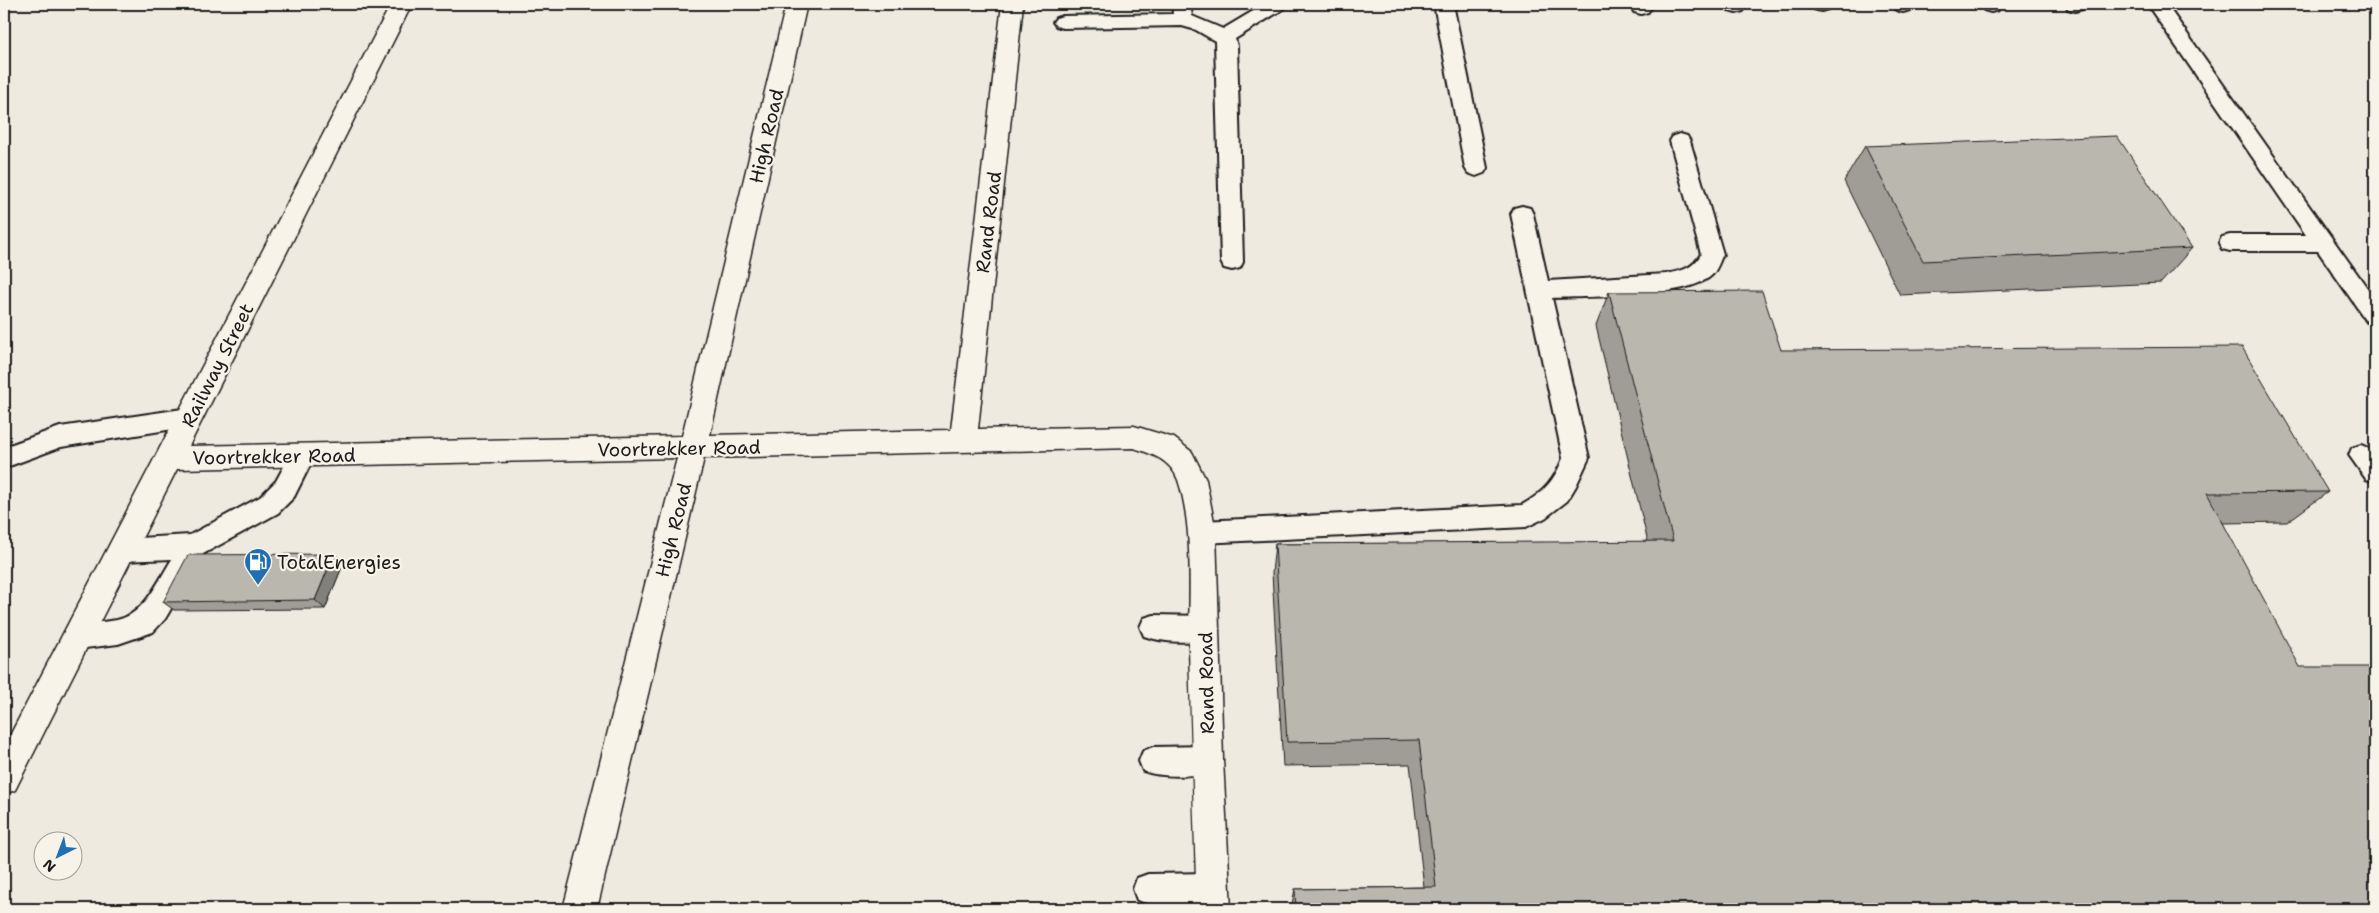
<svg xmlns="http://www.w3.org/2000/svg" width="2379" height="913" viewBox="0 0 2379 913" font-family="'Shantell Sans',sans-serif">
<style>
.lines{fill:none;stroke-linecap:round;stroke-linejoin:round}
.lane-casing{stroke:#1c1c1c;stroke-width:4}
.street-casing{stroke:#1c1c1c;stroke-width:3}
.lane{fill:#f7f3e8;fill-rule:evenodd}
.street{fill:#f7f3e8;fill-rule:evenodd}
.wall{fill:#a09d96;stroke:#1c1c1c}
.shaded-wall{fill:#82807a;stroke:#1c1c1c}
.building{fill:#bab7af;stroke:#1c1c1c}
.labels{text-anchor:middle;stroke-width:4.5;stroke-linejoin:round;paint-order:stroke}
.street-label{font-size:19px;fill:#1c1c1c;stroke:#f7f3e8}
.poi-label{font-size:19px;fill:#1c1c1c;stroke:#f7f3e8;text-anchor:start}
</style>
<rect width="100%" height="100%" fill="#eeeae0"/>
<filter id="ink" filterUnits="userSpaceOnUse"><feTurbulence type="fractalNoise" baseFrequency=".02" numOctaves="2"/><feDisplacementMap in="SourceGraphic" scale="10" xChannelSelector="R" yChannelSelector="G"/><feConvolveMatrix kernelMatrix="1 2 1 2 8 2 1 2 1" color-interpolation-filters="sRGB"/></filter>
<g filter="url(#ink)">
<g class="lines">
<defs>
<g id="lane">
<polygon points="1172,4 1190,4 1192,16 1223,29 1265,4 1288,4 1285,8 1235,39 1237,46 1243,262 1240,268 1232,270 1224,268 1221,262 1215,41 1196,30 1182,26 1063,28 1056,26 1053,22 1056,18 1063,16 1173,14"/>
<polygon points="1434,4 1453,4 1487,168 1484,173 1476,176 1468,173 1465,168"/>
<polygon points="1630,4 1649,4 1651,8 1648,12 1641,14 1634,12"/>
<polygon points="1726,4 1744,4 1746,7 1743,11 1736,13 1729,11"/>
<polygon points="1812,4 1830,4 1831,5 1828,9 1821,11 1814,9"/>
<polygon points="1892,4 1911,4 1913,6 1910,10 1903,12 1896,10"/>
<polygon points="1980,4 1999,4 2001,6 1998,10 1991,12 1984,10"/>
<polygon points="2066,4 2084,4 2085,5 2082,9 2075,11 2068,9"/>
<polygon points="2147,4 2166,4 2375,299 2375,325 2367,322 2318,251 2230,251 2222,249 2219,243 2222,237 2230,235 2306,235"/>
<path d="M1680 134 1687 136 1690 141 1723 254C1720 260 1717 270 1712 275 1687 299 1589 296 1552 298L1589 458 1576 486 1567 501 1545 518 1526 527 1202 543 1193 540 1189 532 1193 524 1202 521 1522 505C1543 493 1555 480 1563 458L1511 214 1514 208 1522 206 1530 208 1533 214 1548 281 1666 274C1681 271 1693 269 1701 254L1670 141 1673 136Z"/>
<polygon points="189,408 198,411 201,418 198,425 61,447 4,468 4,447 60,427"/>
<path d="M303 445 312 448 315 455 294 497 278 513 203 554 165 619 153 632 118 644 77 649 67 646 63 637 67 628C83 622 100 623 117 620 145 614 158 581 172 559L122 561 113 558 109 550 113 542 122 539 190 535 260 497 276 481 294 448Z"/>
<path d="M2361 445C2379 451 2375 466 2375 482L2366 479 2349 455 2352 448Z"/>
<path d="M1154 615 1204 616 1214 619 1218 628 1214 637C1195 644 1163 643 1144 636L1140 627 1144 618Z"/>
<path d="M1207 746 1217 750 1221 760 1217 770C1199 777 1161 778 1143 771L1139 761 1143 751 1153 747Z"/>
<path d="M1213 873 1224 877 1228 888 1224 899C1205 907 1156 908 1137 900L1133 889 1137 878 1148 874Z"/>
</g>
<path id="street" d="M391 4H412L189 446 682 436 786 4H807L710 435 951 430 1002 4H1023L978 429 1134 426 1174 438 1192 452 1206 480 1216 532 1223 760 1231 909H1197C1194 821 1191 734 1189 647 1189 597 1194 527 1178 480 1171 460 1152 454 1134 448L704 458 597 909H563L677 458 177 469 15 790 4 794V747Z"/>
</defs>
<!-- lane casing -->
<use href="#lane" class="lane-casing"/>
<!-- street casing -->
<use href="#street" class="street-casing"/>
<!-- lane -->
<use href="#lane" class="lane"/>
<!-- street -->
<use href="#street" class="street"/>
</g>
<!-- wall -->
<g class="wall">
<polygon points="1865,146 2192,248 2161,283 1900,295 1844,181"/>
<polygon points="1609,292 1781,350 2328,492 2287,522 2223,523 2375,909 1291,909 1295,889 1424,887 1410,764 1283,766 1272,573 1275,544 1648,542 1596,326"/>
<polygon points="334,554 344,562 325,609 174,610 163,602"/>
</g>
<!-- shaded-wall -->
<polygon class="shaded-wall" points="334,554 344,562 325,609 315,600"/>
<!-- building -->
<g class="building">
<polygon points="2117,136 2192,248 1923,261 1865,146"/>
<polygon points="1762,291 1781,350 2242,347 2328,492 2207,493 2300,667 2375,667 2375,909 1296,909 1295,889 1436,887 1419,740 1287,742 1275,544 1673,541 1609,292"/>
<polygon points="334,554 315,600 163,602 188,555"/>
</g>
</g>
<!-- icons -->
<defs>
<symbol id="fuel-pin" viewBox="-11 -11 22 30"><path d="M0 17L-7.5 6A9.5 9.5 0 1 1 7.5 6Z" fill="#1f6fb2" stroke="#f7f3e8"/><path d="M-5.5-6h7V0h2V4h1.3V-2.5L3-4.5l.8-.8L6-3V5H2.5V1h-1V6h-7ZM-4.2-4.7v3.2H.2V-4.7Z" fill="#fff"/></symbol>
</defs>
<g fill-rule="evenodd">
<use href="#fuel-pin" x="242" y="546" width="32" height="43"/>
</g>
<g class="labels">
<!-- street labels -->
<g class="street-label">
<text transform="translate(766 136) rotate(-77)" y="7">High Road</text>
<text transform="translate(988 222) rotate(-83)" y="7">Rand Road</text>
<text transform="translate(217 365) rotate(-63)" y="7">Railway Street</text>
<text transform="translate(679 448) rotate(-1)" y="7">Voortrekker Road</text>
<text transform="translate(274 456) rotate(-1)" y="7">Voortrekker Road</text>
<text transform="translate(673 530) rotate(-76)" y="7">High Road</text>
<text transform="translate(1206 683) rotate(-91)" y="7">Rand Road</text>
</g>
<!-- poi labels -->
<g class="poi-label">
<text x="277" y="569">TotalEnergies</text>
</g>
</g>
<!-- margin -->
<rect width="2379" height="913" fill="none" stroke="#f7f3e8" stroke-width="20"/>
<rect x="10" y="10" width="2359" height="893" fill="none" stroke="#1c1c1c" stroke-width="2" filter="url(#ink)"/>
<!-- north arrow -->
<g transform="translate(58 856) rotate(222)"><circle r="24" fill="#f7f3e8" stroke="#9f9d96"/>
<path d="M0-4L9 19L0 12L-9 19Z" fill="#1f6fb2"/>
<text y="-8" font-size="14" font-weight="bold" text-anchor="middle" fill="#1c1c1c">N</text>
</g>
</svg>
